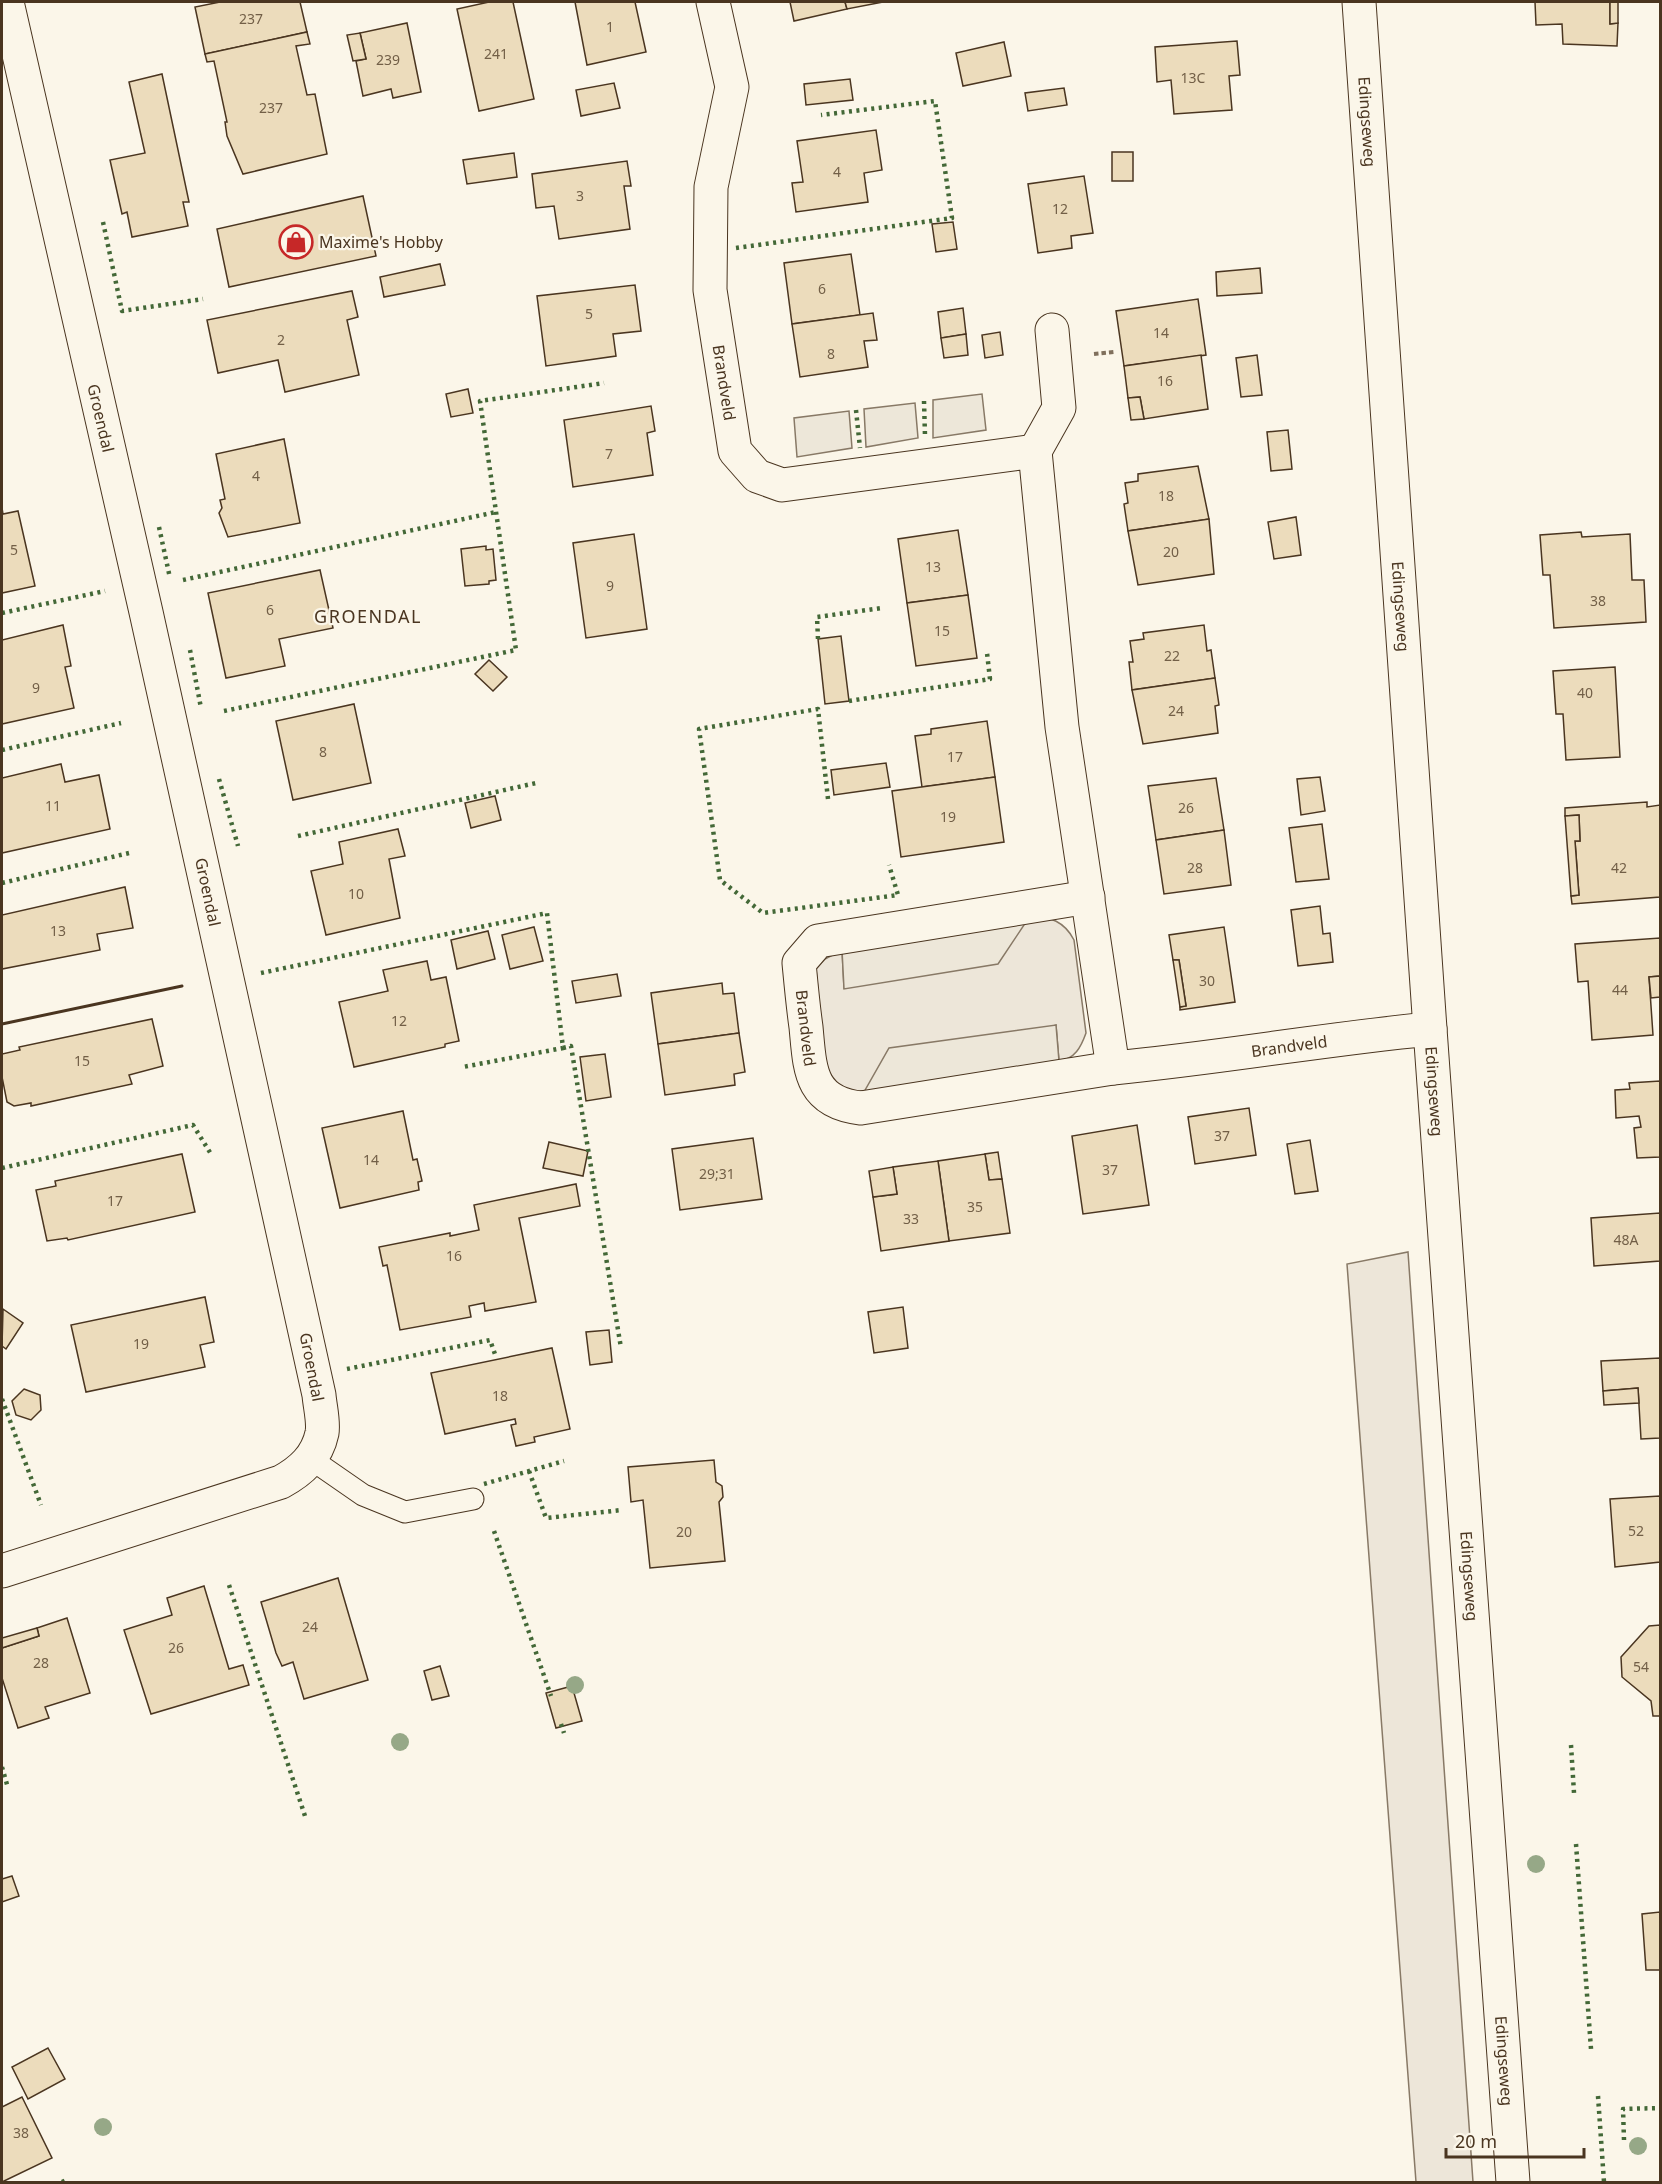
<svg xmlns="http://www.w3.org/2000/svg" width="1662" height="2184" viewBox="0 0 1662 2184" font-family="'Noto Sans',sans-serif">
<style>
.green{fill:#ede6d9;stroke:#887966;stroke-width:1.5}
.parking{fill:#ede7d9;stroke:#887966;stroke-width:1.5}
.building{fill:#ecdcbc;stroke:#4a3520;stroke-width:1.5}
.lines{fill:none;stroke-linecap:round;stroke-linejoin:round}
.lane-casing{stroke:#4a3520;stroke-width:23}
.street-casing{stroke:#4a3520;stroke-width:35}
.secondary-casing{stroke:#4a3520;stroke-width:35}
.path{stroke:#7f6f5c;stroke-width:4;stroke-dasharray:4.5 3;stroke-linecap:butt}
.lane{stroke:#fbf6e9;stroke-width:21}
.street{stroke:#fbf6e9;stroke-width:33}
.secondary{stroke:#fbf6e9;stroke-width:33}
.hedge{stroke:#436837;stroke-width:4.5;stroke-dasharray:3 4.5;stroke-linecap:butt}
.wall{stroke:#4a3520;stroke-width:3}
.tree{fill:#96a887}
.labels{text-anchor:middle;stroke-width:4.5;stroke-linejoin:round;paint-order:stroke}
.number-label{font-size:14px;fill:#725f47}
.street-label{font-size:16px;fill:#4a3520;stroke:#fbf6e9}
.poi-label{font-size:16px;fill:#4a3520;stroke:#fbf6e9;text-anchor:start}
.neighbourhood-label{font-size:18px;letter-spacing:1.5px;fill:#4a3520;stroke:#fbf6e9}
</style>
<rect width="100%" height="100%" fill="#fbf6e9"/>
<!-- green -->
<g class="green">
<path d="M1030 916C1050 916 1065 922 1074 940L1086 1033C1081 1047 1075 1059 1059 1061L1056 1025 864 1092H852L838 1084 825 1067 816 969 825 959 842 950 844 988Z"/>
<polygon points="1408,1252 1473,2182 1416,2182 1347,1264"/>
</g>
<!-- parking -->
<g class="parking">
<polygon points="982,394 986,430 933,438 933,400"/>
<polygon points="915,403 918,438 866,447 864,409"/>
<polygon points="849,411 852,448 797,457 794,418"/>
<polygon points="1030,916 998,964 844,989 842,950"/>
<polygon points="1056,1025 1059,1061 864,1092 889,1048"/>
</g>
<!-- building -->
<g class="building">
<polygon points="220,2 300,2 307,32 205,54 195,7"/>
<polygon points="489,2 513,2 534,99 479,111 457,9"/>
<polygon points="575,2 635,2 646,52 587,65"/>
<polygon points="790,2 845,2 847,9 794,21"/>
<polygon points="845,2 883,2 847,9"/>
<polygon points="1535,2 1610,2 1610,24 1618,23 1617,46 1563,44 1562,24 1536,25"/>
<polygon points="1610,2 1618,2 1618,23 1610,24"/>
<polygon points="407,23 421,92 393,98 391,89 363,96 356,61 366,59 360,33"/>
<polygon points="307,32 310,44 296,46 307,95 315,94 327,154 243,174 227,136 225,122 227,122 214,61 207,62 205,54"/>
<polygon points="360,33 366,59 353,61 347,35"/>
<polygon points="1237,41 1240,75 1229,76 1232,110 1174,114 1171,80 1157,82 1155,47"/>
<polygon points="1004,42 1011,76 963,86 956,53"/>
<polygon points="162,74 189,202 183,202 188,226 132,237 127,212 122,214 110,160 145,153 129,82"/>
<polygon points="850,79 853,100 806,105 804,84"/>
<polygon points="614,83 620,108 581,116 576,90"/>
<polygon points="1064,88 1067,105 1028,111 1025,93"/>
<polygon points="876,130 882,170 864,173 868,202 796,212 792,183 803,182 797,141"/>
<rect x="1112" y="152" width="21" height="29"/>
<polygon points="514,153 517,177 467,184 463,160"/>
<polygon points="627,161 631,186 624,186 630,229 559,239 554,206 536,208 532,174"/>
<polygon points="1084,176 1093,233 1071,236 1072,248 1038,253 1028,184"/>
<polygon points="363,196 376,256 229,287 217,229"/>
<polygon points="953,222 957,249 936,252 932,224"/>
<polygon points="851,254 860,315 792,324 784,263"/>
<polygon points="440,264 445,285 384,297 380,277"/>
<polygon points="1260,268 1262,293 1217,296 1216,272"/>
<polygon points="635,285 641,331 613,334 616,356 546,366 537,296"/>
<polygon points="352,291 358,317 347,320 359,375 285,392 278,360 218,373 207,320"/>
<polygon points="1198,299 1206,355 1124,366 1116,311"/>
<polygon points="963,308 966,334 941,338 938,312"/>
<polygon points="873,313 877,340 864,341 868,367 800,377 792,324"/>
<polygon points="1000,332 1003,355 985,358 982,335"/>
<polygon points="966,334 968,355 944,358 941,338"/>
<polygon points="1201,355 1208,409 1144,419 1140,397 1128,398 1124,366"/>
<polygon points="1257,355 1262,395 1241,397 1236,358"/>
<polygon points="468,389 473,413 451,417 446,394"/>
<polygon points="1140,397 1144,419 1131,420 1128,398"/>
<polygon points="651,406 655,431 647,433 653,475 573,487 564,420"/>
<polygon points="1288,430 1292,469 1271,471 1267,432"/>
<polygon points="284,439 300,523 228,537 219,513 222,508 220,500 225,499 216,454"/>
<polygon points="1198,466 1209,519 1128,531 1124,504 1128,503 1125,483 1138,481 1138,474"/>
<polygon points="2,508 3,514 18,511 35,586 2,593"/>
<polygon points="1296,517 1301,555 1274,559 1268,522"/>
<polygon points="1209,519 1214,574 1138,585 1128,531"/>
<polygon points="958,530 968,595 907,603 898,539"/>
<polygon points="1581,532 1582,537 1630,534 1632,580 1644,580 1646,622 1554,628 1550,575 1543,575 1540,535"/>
<polygon points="634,534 647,629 586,638 573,543"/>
<polygon points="486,546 486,550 493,549 496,580 489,581 489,584 465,586 461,549"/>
<polygon points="320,570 333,628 279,639 285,666 226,678 208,593"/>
<polygon points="968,595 977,658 916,666 907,603"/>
<polygon points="63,625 71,666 65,667 74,708 2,724 2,640"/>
<polygon points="1204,625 1207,651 1211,650 1215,678 1132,690 1129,662 1133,662 1130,641 1144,639 1143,633"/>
<polygon points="841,636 849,701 825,704 818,639"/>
<polygon points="489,660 507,677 493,691 475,674"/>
<polygon points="1615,667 1620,757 1566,760 1563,714 1556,714 1553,671"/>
<polygon points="1215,678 1219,705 1215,706 1218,733 1143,744 1132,690"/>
<polygon points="354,704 371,783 293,800 276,721"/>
<polygon points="987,721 995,777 922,787 915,736 931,734 931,729"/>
<polygon points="886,763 890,787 834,795 831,770"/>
<polygon points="61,764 65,782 99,775 110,829 2,853 2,778"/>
<polygon points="995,777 1004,842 901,857 892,791"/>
<polygon points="1320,777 1325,811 1301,815 1297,779"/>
<polygon points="1216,778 1224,830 1156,840 1148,786"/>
<polygon points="495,796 501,820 471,828 465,803"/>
<polygon points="1647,802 1647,807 1660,805 1660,897 1572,904 1571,896 1579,895 1575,841 1580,841 1579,815 1565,816 1565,808"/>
<polygon points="1579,815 1580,841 1575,841 1579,895 1571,896 1565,816"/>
<polygon points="1322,824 1329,879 1296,882 1289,828"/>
<polygon points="398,829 405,856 389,859 400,918 326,935 311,871 343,864 339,842"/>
<polygon points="1224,830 1231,885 1164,894 1156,840"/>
<polygon points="125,887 133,928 97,934 100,950 2,969 2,915"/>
<polygon points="1320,906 1323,934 1330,933 1333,962 1298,966 1291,910"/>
<polygon points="534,927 543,961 510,969 502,935"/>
<polygon points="1224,927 1235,1002 1180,1010 1180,1007 1186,1006 1179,960 1173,960 1169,935"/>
<polygon points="488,931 495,959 457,969 451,940"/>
<polygon points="1660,938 1660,976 1649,977 1653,1035 1592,1040 1588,981 1578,982 1575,944"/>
<polygon points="1173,960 1179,960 1186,1006 1180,1007"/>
<polygon points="427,961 431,980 446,977 459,1041 445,1044 445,1047 354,1067 339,1002 388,991 383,970"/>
<polygon points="617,974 621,996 576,1003 572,981"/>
<polygon points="1660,976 1660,997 1651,998 1649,977"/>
<polygon points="722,983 723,994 734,993 739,1033 658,1044 651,993"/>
<polygon points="152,1019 163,1066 129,1075 132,1084 31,1106 31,1103 14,1106 7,1102 2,1077 2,1054 20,1050 19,1047"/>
<polygon points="739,1033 745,1072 734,1074 735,1085 665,1095 658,1044"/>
<polygon points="605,1054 611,1097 586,1101 580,1057"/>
<polygon points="1660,1081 1660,1157 1637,1158 1634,1128 1641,1127 1639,1116 1616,1118 1615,1090 1630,1089 1629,1083"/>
<polygon points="1249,1108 1256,1155 1195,1164 1188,1117"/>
<polygon points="403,1111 413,1160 417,1159 422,1181 418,1182 419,1190 340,1208 322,1128"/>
<polygon points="1137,1125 1149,1205 1083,1214 1072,1136"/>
<polygon points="753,1138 762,1199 680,1210 672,1149"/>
<polygon points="1310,1140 1318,1191 1295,1194 1287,1144"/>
<polygon points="549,1142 588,1151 583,1176 543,1168"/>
<polygon points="998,1152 1002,1179 989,1180 985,1154"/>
<polygon points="182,1154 195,1212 68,1240 67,1238 47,1241 36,1190 56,1186 55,1181"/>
<polygon points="985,1154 989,1180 1002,1179 1010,1233 949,1241 938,1161"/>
<polygon points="938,1161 949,1241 881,1251 873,1197 897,1194 893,1167"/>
<polygon points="893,1167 897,1194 873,1197 869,1171"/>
<polygon points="576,1184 580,1206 519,1218 536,1302 485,1311 484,1303 469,1306 471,1317 400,1330 387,1265 383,1266 379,1247 450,1233 450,1236 479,1230 474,1205"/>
<polygon points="1660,1213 1660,1261 1594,1266 1591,1218"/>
<polygon points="205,1297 214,1342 200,1345 205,1367 86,1392 71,1325"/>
<polygon points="903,1307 908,1348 874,1353 868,1312"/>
<polygon points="3,1309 23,1323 6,1349 2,1346"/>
<polygon points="609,1330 612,1362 590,1365 586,1332"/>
<polygon points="552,1348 570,1429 534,1437 535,1442 516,1446 511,1425 516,1424 515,1419 445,1434 431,1373"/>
<polygon points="1660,1358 1660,1438 1641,1439 1638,1388 1603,1391 1601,1361"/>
<polygon points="1638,1388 1639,1403 1604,1405 1603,1391"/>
<polygon points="24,1389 40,1395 41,1410 31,1420 16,1415 12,1401"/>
<polygon points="714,1460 716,1482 722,1486 723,1497 719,1502 725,1561 650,1568 643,1500 631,1502 628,1467"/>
<polygon points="1660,1496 1660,1562 1615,1567 1610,1499"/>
<polygon points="338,1578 368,1680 304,1699 293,1662 282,1666 276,1653 261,1602"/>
<polygon points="204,1586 229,1669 243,1665 249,1685 151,1714 124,1630 172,1615 167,1598"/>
<polygon points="67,1618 90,1693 45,1707 49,1718 18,1728 2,1678 2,1648 39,1636 37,1628"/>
<polygon points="1660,1625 1660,1716 1653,1716 1651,1701 1622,1677 1621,1657 1649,1626"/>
<polygon points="37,1628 39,1636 2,1648 2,1638"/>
<polygon points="440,1666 449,1696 432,1700 424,1671"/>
<polygon points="572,1686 582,1721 556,1728 546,1693"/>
<polygon points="12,1876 19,1896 2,1902 2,1879"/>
<polygon points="1660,1912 1660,1970 1646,1970 1642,1914"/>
<polygon points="48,2048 65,2079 28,2099 12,2067"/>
<polygon points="22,2097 52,2158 2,2182 2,2107"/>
</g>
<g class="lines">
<defs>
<polyline id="lane" points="311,1459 363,1495 405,1512 473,1499"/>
<g id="street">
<path id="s1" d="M713 2 732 87 711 187 710 290 735 451 757 476 782 485 1035 451 1062 727 1113 1068C1219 1058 1324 1039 1430 1029"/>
<polyline points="1035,451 1059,408 1052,330"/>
<path id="s2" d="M1088 897 818 941 799 963C801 984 803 1006 806 1027 810 1069 809 1102 861 1108L1113 1068"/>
<path d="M2 1571 281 1482C301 1471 317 1457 322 1433 324 1422 320 1407 319 1395L146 612 7 2"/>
</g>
<g id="secondary">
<path id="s3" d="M1359 2 1430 1029 1513 2182"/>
</g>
</defs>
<!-- lane casing -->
<use href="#lane" class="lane-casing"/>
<!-- street casing -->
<use href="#street" class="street-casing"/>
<!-- secondary casing -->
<use href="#secondary" class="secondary-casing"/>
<!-- path -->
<polyline class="path" points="1094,354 1114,352"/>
<!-- lane -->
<use href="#lane" class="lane"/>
<!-- street -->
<use href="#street" class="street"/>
<!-- secondary -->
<use href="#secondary" class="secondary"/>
<!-- hedge -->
<g class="hedge">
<polyline points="103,222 122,311 203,299"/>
<polyline points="736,248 952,218 935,101 821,115"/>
<polyline points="924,401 925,436"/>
<polyline points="856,410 860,448"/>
<polyline points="159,527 170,578"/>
<polyline points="183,580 496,512"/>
<polyline points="2,613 105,591"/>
<polyline points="818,639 817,617 882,608"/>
<polyline points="190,650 201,708"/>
<polyline points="849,701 990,679 987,653"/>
<polyline points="224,711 516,650 480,401 604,383"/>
<polyline points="2,750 121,723"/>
<polyline points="219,779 238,846"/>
<polyline points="828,799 818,709 699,729 720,880 763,913 898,895 889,865"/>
<polyline points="298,836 536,783"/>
<polyline points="2,883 129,853"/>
<polyline points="261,973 547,913 563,1048 463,1067"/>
<polyline points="563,1048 571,1046 621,1348"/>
<polyline points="2,1168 193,1125 211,1154"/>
<polyline points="347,1369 490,1340 496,1357"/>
<polyline points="2,1399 41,1505"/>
<polyline points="529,1471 546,1518 622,1510"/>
<polyline points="484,1484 564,1461"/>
<polyline points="494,1531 551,1696"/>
<polyline points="229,1585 305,1816"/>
<polyline points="561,1724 564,1733"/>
<polyline points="1571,1745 1574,1793"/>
<polyline points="2,1767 8,1788"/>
<polyline points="1576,1844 1591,2049"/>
<polyline points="1598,2096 1604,2182"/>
<polyline points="1624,2140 1623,2109 1660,2108"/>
<polyline points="62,2182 66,2180"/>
</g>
<!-- wall -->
<polyline class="wall" points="2,1024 182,986"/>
</g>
<!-- trees -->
<g class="tree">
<circle cx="575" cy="1685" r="9"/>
<circle cx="400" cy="1742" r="9"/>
<circle cx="1536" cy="1864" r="9"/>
<circle cx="103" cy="2127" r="9"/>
<circle cx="1638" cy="2146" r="9"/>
</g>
<!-- icons -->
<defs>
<symbol id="shop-ring" viewBox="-11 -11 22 22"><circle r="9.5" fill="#fbf6e9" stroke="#c62828" stroke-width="1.5"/><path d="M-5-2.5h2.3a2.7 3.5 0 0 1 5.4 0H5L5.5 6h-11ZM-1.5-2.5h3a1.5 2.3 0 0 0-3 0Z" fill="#c62828"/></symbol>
</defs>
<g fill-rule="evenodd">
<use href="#shop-ring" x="277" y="223" width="38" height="38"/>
</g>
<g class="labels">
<!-- number labels -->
<g class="number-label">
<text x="251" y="24">237</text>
<text x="610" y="32">1</text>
<text x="496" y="59">241</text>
<text x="388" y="65">239</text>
<text x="1193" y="83">13C</text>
<text x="271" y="113">237</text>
<text x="837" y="177">4</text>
<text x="580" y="201">3</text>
<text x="1060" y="214">12</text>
<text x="822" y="294">6</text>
<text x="589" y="319">5</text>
<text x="1161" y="338">14</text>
<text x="281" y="345">2</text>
<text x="831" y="359">8</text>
<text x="1165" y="386">16</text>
<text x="609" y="459">7</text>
<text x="256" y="481">4</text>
<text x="1166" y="501">18</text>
<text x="14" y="555">5</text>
<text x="1171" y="557">20</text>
<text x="933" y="572">13</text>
<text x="610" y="591">9</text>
<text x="1598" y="606">38</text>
<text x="270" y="615">6</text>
<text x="942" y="636">15</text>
<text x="1172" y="661">22</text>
<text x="36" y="693">9</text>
<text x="1585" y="698">40</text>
<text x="1176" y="716">24</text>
<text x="323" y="757">8</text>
<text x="955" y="762">17</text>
<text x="53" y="811">11</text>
<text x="1186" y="813">26</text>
<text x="948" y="822">19</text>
<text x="1195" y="873">28</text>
<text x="1619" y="873">42</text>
<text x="356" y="899">10</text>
<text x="58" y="936">13</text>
<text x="1207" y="986">30</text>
<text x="1620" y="995">44</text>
<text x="399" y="1026">12</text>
<text x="82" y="1066">15</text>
<text x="1222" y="1141">37</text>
<text x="371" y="1165">14</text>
<text x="1110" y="1175">37</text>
<text x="717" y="1179">29;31</text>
<text x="115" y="1206">17</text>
<text x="975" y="1212">35</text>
<text x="911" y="1224">33</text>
<text x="1626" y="1245">48A</text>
<text x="454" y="1261">16</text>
<text x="141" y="1349">19</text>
<text x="500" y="1401">18</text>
<text x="1636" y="1536">52</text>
<text x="684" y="1537">20</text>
<text x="310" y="1632">24</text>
<text x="176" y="1653">26</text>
<text x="41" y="1668">28</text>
<text x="1641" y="1672">54</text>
<text x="21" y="2138">38</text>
</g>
<!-- street labels -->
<g class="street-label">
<text dy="6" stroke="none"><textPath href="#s3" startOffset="120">Edingseweg</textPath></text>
<text dy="6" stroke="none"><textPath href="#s1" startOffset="386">Brandveld</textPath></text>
<text transform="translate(101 418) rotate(77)" y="6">Groendal</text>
<text dy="6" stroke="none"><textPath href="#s3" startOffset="606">Edingseweg</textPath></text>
<text transform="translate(208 892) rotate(78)" y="6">Groendal</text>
<text dy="6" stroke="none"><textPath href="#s2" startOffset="368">Brandveld</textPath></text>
<text dy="6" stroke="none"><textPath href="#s1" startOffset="1570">Brandveld</textPath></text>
<text dy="6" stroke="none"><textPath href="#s3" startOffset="1092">Edingseweg</textPath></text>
<text transform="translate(312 1367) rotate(79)" y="6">Groendal</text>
<text dy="6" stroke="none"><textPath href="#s3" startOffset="1578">Edingseweg</textPath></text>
<text dy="6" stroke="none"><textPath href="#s3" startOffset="2064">Edingseweg</textPath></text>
</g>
<!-- poi labels -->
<g class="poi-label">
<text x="319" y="248">Maxime's Hobby</text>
</g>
<!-- neighbourhood labels -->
<g class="neighbourhood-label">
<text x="368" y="623">GROENDAL</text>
</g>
</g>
<!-- border -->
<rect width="1662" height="2184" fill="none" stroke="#4a3520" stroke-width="6"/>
<!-- scale -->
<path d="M1446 2148v9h138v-9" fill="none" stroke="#4a3520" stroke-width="3"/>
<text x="1455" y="2148" font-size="18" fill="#4a3520" stroke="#fbf6e9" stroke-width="4.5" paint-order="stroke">20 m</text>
</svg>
